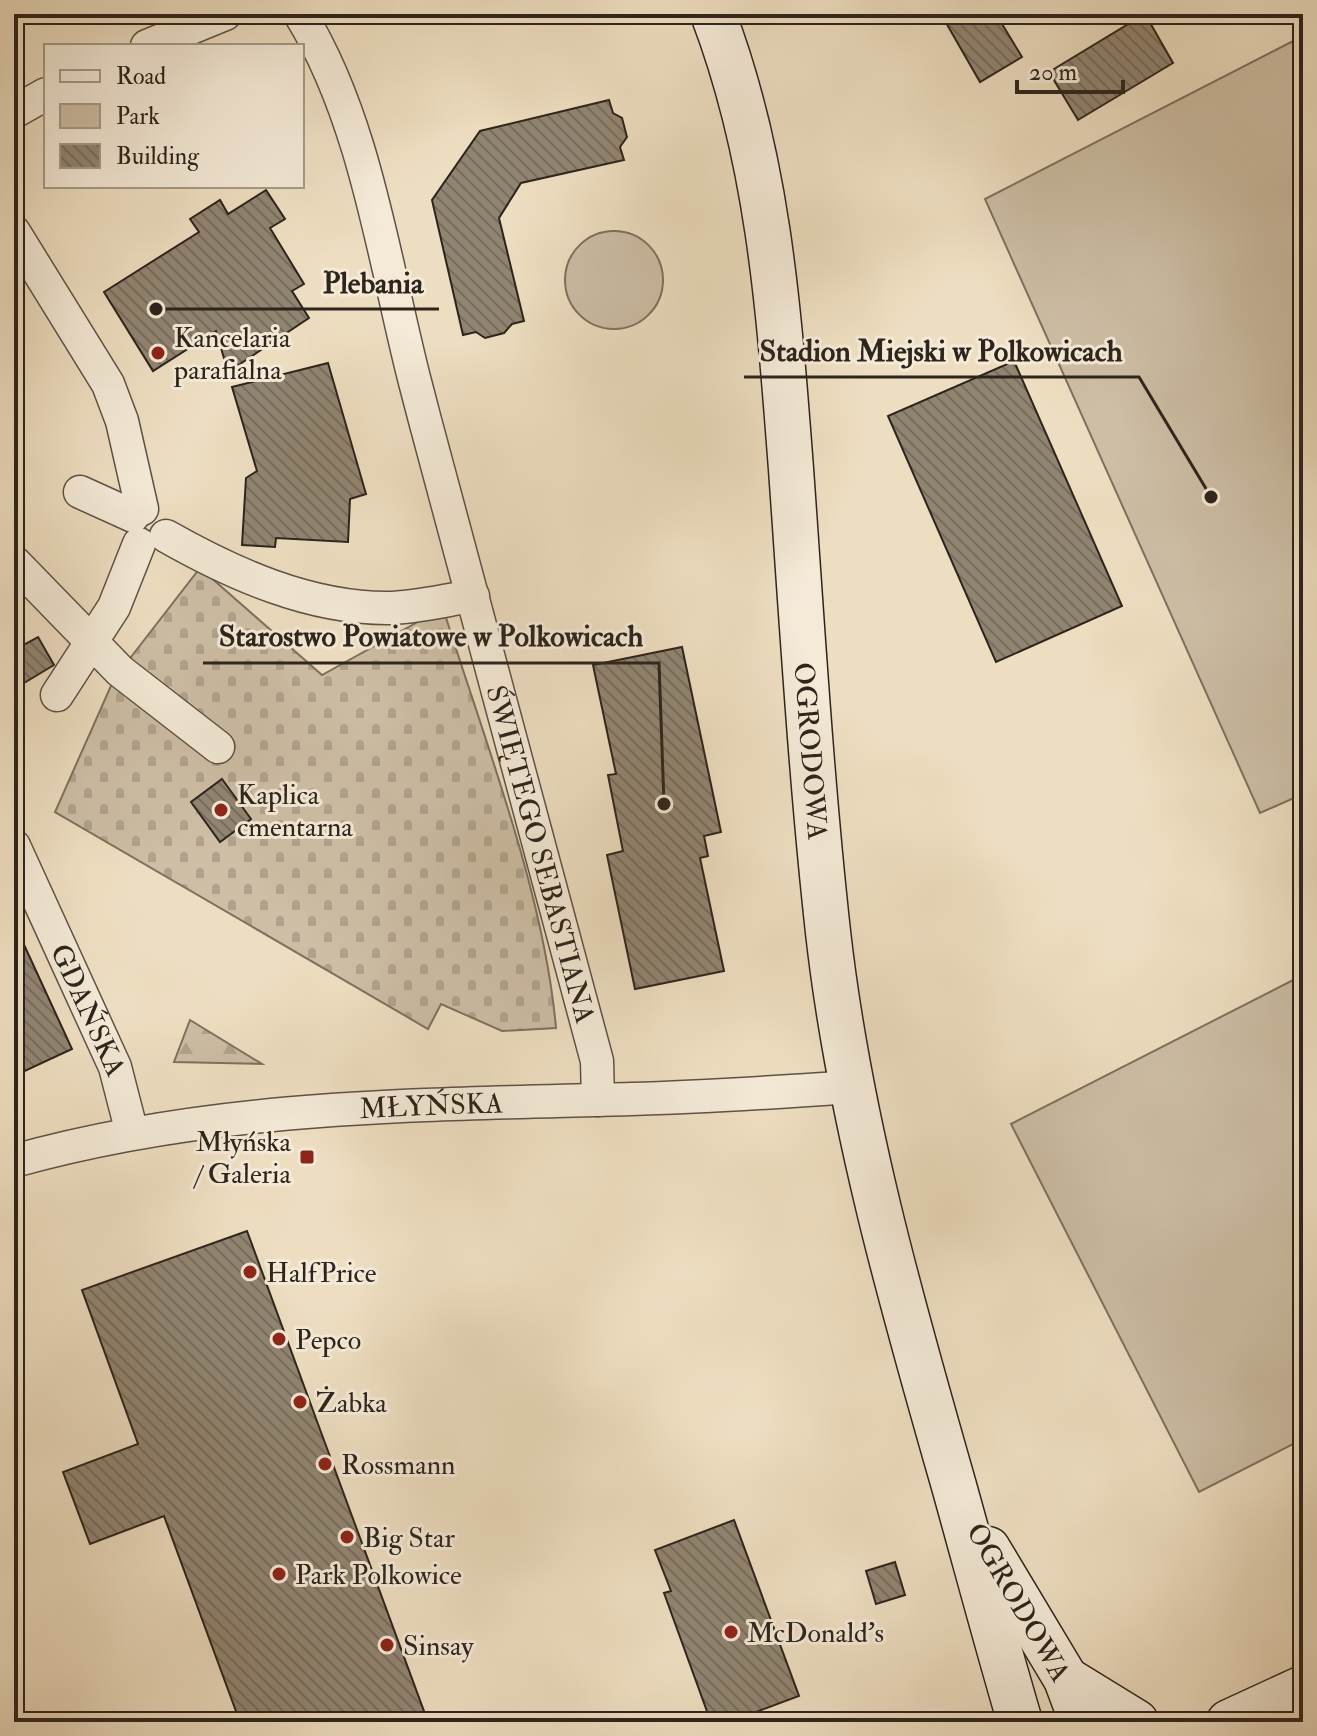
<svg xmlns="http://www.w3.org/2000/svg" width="1317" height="1736" viewBox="0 0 1317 1736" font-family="'IM FELL Double Pica',serif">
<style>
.forest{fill:url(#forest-firs);stroke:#7d7160;stroke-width:2}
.cemetery{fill:url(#cemetery-stones);stroke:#7d7160;stroke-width:2}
.park{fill:#cdbea5;stroke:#7d7160;stroke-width:2}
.building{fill:url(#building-back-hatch);stroke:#2d241c;stroke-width:2}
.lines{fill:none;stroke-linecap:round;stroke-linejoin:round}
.street-casing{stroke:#5d5245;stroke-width:35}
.secondary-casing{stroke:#2d241c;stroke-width:47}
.street{stroke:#f4ead7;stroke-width:32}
.secondary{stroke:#f4ead7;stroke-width:44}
.poi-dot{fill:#8f2418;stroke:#f4ead7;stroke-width:3}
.labels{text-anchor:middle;stroke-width:6;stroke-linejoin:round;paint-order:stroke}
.poi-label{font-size:28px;fill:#2d241c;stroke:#f4ead7;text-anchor:start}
.street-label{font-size:28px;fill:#2d241c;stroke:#f4ead7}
.leader{fill:none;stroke:#2d241c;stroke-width:3}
.callout-dot{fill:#2d241c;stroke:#f4ead7;stroke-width:3}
.callout-label{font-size:30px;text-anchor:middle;font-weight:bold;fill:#2d241c;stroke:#f4ead7;stroke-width:6;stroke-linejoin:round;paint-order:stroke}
</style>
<defs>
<pattern id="forest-firs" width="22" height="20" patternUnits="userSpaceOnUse" patternTransform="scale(2)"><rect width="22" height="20" fill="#cdbea5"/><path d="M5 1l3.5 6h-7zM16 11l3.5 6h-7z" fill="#b0a38d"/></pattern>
<pattern id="cemetery-stones" width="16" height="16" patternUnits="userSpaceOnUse" patternTransform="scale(2)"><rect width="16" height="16" fill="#cdbea5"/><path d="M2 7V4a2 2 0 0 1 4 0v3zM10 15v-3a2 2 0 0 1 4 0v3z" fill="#b0a38d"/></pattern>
<pattern id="building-back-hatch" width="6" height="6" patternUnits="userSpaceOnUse" patternTransform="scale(2)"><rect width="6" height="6" fill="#918572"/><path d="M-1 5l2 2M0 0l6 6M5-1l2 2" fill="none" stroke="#776d5d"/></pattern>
</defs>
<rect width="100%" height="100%" fill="#eedec1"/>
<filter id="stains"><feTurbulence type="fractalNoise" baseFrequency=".0025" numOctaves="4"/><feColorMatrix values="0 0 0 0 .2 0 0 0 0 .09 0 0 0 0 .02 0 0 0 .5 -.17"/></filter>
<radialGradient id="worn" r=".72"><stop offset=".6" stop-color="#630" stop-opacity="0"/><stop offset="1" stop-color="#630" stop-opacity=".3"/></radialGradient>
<!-- forest -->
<polygon class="forest" points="190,1020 262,1064 174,1062"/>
<!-- cemetery -->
<path class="cemetery" d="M200 568 322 675 443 608C484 740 544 891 556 1028L502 1031 441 1004 428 1029 55 812 114 679Z"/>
<!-- park -->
<g class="park">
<polygon points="1303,36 1303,794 1260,813 985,199"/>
<circle cx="614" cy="280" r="49"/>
<polygon points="1303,975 1303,1439 1199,1492 1011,1124"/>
</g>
<!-- building -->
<g class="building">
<polygon points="941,14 996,14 1022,57 980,82"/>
<polygon points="1145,14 1173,63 1078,120 1049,72"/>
<polygon points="609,100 613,113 622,118 627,137 620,147 624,160 521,183 499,218 524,321 512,324 504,333 485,338 476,332 463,335 432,200 480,131"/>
<polygon points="266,190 285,219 270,228 304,284 292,291 309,318 228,372 216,331 153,371 104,292 199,232 190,219 220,200 228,214"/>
<polygon points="1014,361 1122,606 996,662 888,416"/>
<polygon points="328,363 366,494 350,499 348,542 276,538 275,547 242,545 246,478 257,471 232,387"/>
<polygon points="38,637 54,665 14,689 14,650"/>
<polygon points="682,647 721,832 704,836 708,856 700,858 724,971 635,989 607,855 623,851 608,775 616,774 593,665"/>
<polygon points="222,779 251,819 220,842 191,802"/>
<polygon points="14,923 72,1049 14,1076"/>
<polygon points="247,1231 318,1424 428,1722 240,1722 164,1516 90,1544 63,1472 138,1444 82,1290"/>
<polygon points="734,1520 799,1696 729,1722 720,1722 715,1712 708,1714 664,1593 671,1591 655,1550"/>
<polygon points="895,1562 905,1595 876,1604 866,1571"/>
</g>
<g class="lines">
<defs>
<g id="street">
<path id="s1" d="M300 14C366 121 384 262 415 382 474 609 537 835 597 1061L598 1100"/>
<polyline points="147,46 225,14"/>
<polyline points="14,112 46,94"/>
<polyline points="14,232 108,384 122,421 142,509"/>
<polyline points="80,492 133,516"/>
<path d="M166 536C233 574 309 608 387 608 415 608 445 600 473 596"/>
<polyline points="14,562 120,671 218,747"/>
<polyline points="57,695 114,607 139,544"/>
<path id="s2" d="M14 846 115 1067 132 1133"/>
<path id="s3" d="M14 1161C217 1104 423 1105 631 1099 706 1097 780 1092 855 1087"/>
</g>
<g id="secondary">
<path id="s4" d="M713 14C769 161 779 313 791 469 802 623 811 778 828 932 849 1119 902 1305 954 1486 976 1565 997 1644 1020 1722"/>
<polyline points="988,1549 1066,1679 1082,1722"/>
<polyline points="1066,1679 1136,1722"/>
<polyline points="1229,1722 1303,1688"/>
</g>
</defs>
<!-- street casing -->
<use href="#street" class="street-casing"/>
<!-- secondary casing -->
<use href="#secondary" class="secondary-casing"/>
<!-- street -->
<use href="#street" class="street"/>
<!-- secondary -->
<use href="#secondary" class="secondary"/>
</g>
<!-- markers -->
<g class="poi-dot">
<circle cx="158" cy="353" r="8"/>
<circle cx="221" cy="810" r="8"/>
<rect x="299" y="1149" width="16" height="16" rx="4"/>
<circle cx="250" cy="1272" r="8"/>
<circle cx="279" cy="1339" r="8"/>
<circle cx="300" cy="1402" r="8"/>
<circle cx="325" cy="1464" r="8"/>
<circle cx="347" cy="1537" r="8"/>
<circle cx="279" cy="1574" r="8"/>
<circle cx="731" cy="1632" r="8"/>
<circle cx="387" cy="1645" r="8"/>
</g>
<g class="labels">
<!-- poi labels -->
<g class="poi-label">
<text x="174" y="347">Kancelaria<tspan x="174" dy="32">parafialna</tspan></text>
<text x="237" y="804">Kaplica<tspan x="237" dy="32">cmentarna</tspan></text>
<text x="291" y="1151" text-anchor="end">Młyńska<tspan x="291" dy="32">/ Galeria</tspan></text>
<text x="266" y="1282">HalfPrice</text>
<text x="295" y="1349">Pepco</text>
<text x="316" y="1412">Żabka</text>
<text x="341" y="1474">Rossmann</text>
<text x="363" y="1547">Big Star</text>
<text x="295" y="1584">Park Polkowice</text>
<text x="747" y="1642">McDonald's</text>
<text x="403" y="1655">Sinsay</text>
</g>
<!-- street labels -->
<g class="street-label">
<text dy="10" stroke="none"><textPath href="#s4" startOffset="746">OGRODOWA</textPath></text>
<text dy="10" stroke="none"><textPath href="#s1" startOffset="876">ŚWIĘTEGO SEBASTIANA</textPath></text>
<text dy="10" stroke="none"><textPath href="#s2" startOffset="180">GDAŃSKA</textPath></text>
<text dy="10" stroke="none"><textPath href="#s3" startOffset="422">MŁYŃSKA</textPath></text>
<text transform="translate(1019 1602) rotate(60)" y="10">OGRODOWA</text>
</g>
</g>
<!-- callouts -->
<path class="leader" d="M156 309L306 309H439M1211 497L1139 377H744M664 804L659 663H203"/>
<g class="callout-dot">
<circle cx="156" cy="309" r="8"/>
<circle cx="1211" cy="497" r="8"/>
<circle cx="664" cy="804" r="8"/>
</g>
<g class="callout-label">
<text x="373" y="293">Plebania</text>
<text x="941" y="361">Stadion Miejski w Polkowicach</text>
<text x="431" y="646">Starostwo Powiatowe w Polkowicach</text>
</g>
<!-- margin -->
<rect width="1317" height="1736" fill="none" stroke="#eedec1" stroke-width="48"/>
<rect x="16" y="16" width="1285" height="1704" fill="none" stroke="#2d241c" stroke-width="4"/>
<rect x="24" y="24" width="1269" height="1688" fill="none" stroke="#2d241c" stroke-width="2"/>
<!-- legend -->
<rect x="44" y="44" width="260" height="144" fill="#f4ead7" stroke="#a49b8c" stroke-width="2"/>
<rect x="60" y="70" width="40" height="12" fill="#f4ead7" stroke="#a49b8c" stroke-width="2"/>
<text x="116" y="84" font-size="24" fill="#2d241c">Road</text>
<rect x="60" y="104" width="40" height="24" fill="#cdbea5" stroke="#a49b8c" stroke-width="2"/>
<text x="116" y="124" font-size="24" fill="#2d241c">Park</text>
<rect x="60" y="144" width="40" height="24" fill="url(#building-back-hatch)" stroke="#a49b8c" stroke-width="2"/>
<text x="116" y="164" font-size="24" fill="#2d241c">Building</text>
<!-- scale -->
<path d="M1017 80v12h106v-12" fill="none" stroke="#2d241c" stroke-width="4"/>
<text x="1029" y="80" font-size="24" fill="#2d241c" stroke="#f4ead7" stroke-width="6" paint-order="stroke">20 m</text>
<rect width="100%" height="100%" filter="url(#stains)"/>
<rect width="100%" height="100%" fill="url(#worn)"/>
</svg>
